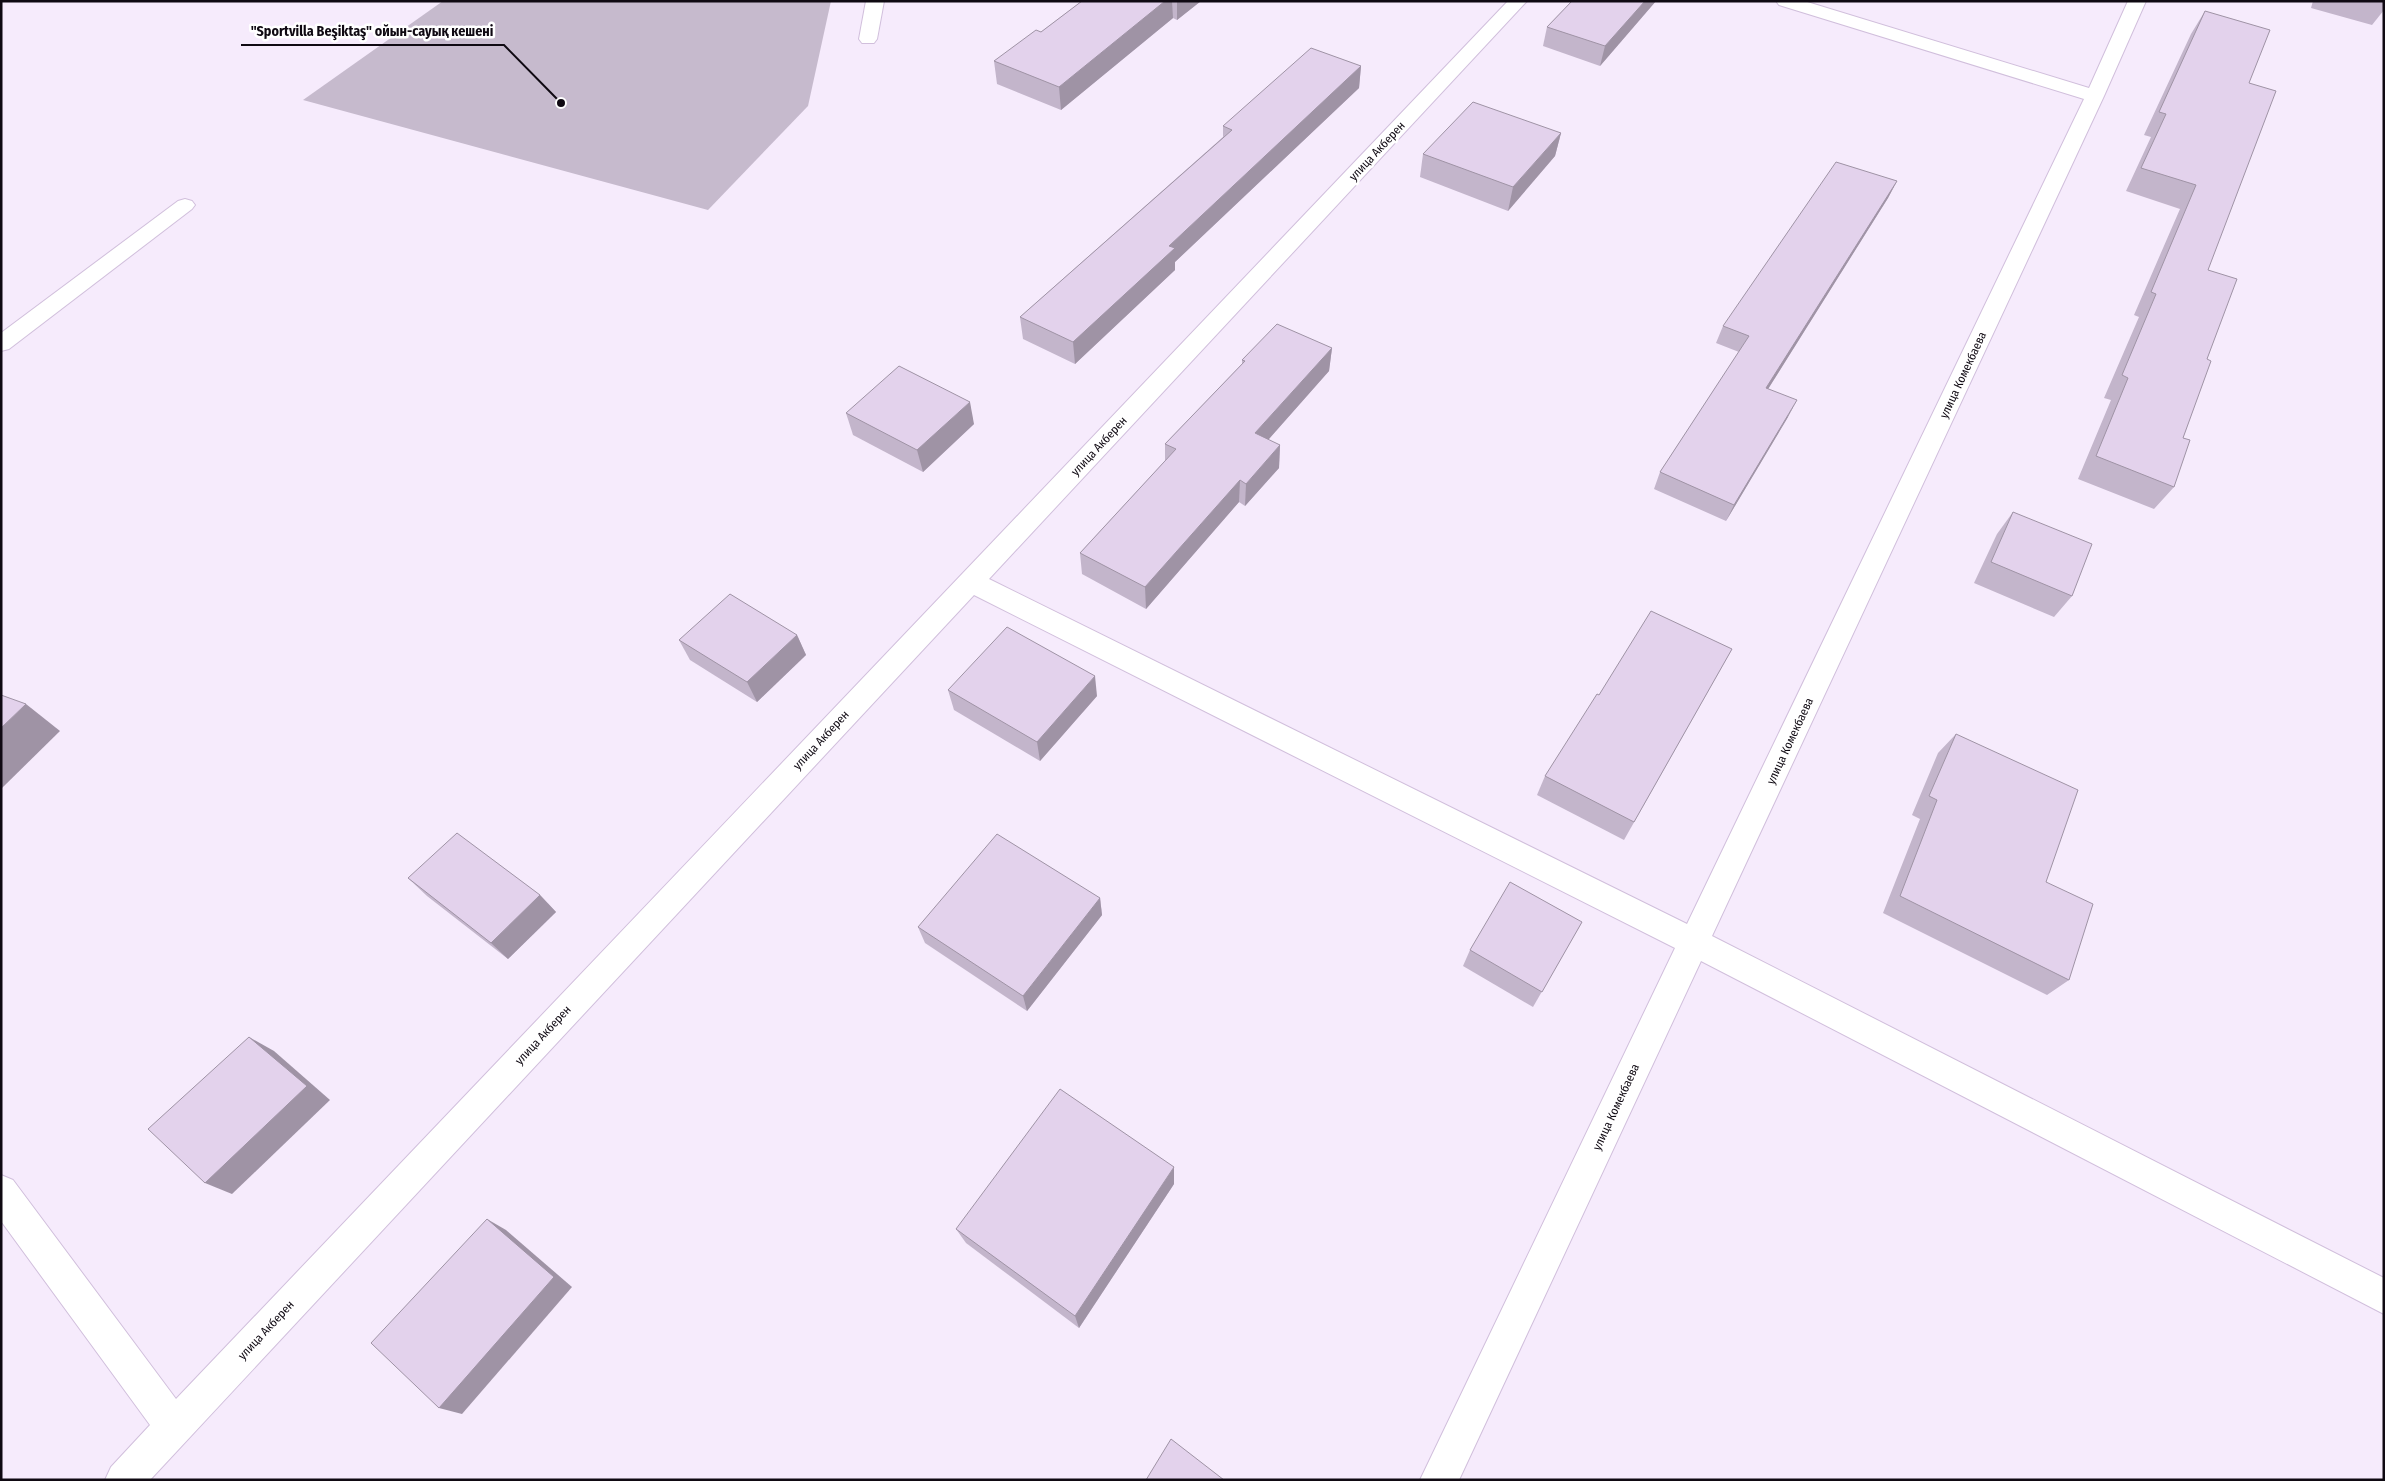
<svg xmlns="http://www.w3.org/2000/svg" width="2385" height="1481" viewBox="0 0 2385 1481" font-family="'Fira Sans Condensed',sans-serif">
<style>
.green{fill:#c6bacd}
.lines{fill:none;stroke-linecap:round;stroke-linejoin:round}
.minor-casing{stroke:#d1bfdc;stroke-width:2}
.minor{fill:#fff;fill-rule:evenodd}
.wall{fill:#c3b5cb}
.shaded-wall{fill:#9f93a5}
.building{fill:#e3d2ec;stroke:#9f93a5}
.labels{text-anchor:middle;stroke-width:5;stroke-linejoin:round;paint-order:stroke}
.street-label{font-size:12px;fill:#0f0912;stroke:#fff}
.leader{fill:none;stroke:#0f0912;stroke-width:2}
.callout-dot{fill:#0f0912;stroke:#fff;stroke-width:2}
.callout-label{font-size:14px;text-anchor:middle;font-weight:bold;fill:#0f0912;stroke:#fff;stroke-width:5;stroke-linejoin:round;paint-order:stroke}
</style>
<rect width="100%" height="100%" fill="#f6ebfc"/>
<!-- green -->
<polygon class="green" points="443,1 831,1 808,106 708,210 303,100"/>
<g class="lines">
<defs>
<g id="minor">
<polygon points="866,1 884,1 877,39 874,43 862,43 859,39"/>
<polygon points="1508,1 1527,1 989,579 1687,924 2084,99 1779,5 1776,1 1804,1 2089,88 2128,1 2146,1 2104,96 1712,936 2384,1278 2384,1314 1701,961 1459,1480 1420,1480 1675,948 974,595 150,1480 105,1480 111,1467 150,1425 1,1221 1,1175 13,1180 176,1399"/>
<polygon points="185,199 192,201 195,205 192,209 9,349 1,351 1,333 178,201"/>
</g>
</defs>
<!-- minor casing -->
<use href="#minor" class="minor-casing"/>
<!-- minor -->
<use href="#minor" class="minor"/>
</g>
<!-- wall -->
<g class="wall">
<polygon points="1082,1 1201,1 1177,20 1173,18 1061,110 997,84 994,61 1041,32"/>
<polygon points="1572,1 1656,1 1600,66 1543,46 1547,27"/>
<polygon points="2313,1 2384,1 2384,10 2372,25 2311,8"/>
<polygon points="2205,11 2249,83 2208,270 2207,359 2183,438 2174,487 2154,509 2078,479 2111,400 2104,398 2139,317 2134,315 2180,209 2126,191 2151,137 2144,135 2191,34"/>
<polygon points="1361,66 1359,88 1175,262 1175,270 1075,364 1023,339 1020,317 1223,137 1223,126"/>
<polygon points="1561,133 1555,156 1508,211 1420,177 1423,154"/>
<polygon points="1897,181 1888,198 1768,389 1788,417 1726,521 1654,489 1660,472 1739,352 1716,343 1723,326"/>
<polygon points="1332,348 1329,371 1268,440 1280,445 1279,468 1245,506 1239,502 1146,609 1082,574 1080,553 1165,461 1165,444 1242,364 1242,360"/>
<polygon points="846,413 974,424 923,472 853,435"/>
<polygon points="2013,512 2072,596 2054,617 1974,583 1997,534"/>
<polygon points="797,635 806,655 757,702 690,660 679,640"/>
<polygon points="1732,649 1624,840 1537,795 1545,776 1599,695"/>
<polygon points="948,690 1097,696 1040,761 954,710"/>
<polygon points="1956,734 2046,882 2069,980 2047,995 1883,913 1920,819 1912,815 1938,753"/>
<polygon points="408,878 540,895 556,912 508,959 427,896"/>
<polygon points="1100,898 1102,915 1027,1011 925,943 918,927"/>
<polygon points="1582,922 1533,1007 1463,966 1470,950"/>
<polygon points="1174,1184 1079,1328 966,1243 956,1229"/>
</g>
<!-- shaded-wall -->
<g class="shaded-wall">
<polygon points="1165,1 1172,1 1173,18 1061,110 1059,87"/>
<polygon points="1177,1 1201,1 1177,20"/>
<polygon points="1645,1 1656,1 1600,66 1605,46"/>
<polygon points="1361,66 1359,88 1175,262 1175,270 1075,364 1073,342 1169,246"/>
<polygon points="1561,133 1555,156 1508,211 1513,187"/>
<polygon points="1897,181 1888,198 1758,405 1766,388"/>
<polygon points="1332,348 1329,371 1254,456 1255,433"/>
<polygon points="1797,400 1788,417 1726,521 1734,505"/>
<polygon points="970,402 974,424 923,472 917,450"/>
<polygon points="1280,445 1279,468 1245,506 1246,484"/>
<polygon points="1240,480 1239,502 1146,609 1145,587"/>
<polygon points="797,635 806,655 757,702 747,682"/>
<polygon points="1095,676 1097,696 1040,761 1037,742"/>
<polygon points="26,704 60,731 1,789 1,728"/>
<polygon points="540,895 556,912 508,959 491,943"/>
<polygon points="1100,898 1102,915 1027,1011 1023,996"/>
<polygon points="249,1037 274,1051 330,1100 232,1194 205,1183"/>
<polygon points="1174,1167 1174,1184 1079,1328 1075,1316"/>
<polygon points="487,1219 506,1230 572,1287 462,1414 439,1408"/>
</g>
<!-- building -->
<g class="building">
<polygon points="1082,1 1165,1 1059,87 994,61 1036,30 1041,32"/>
<polygon points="1572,1 1645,1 1605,46 1547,27"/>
<polygon points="2205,11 2270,30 2249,83 2276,91 2208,270 2237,279 2207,359 2211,361 2183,438 2190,440 2174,487 2096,456 2128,378 2122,375 2156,294 2151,292 2196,185 2141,168 2166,114 2159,112"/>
<polygon points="1311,48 1361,66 1169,246 1175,248 1073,342 1020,317 1232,130 1223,126"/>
<polygon points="1473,102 1561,133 1513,187 1423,154"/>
<polygon points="1836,162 1897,181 1766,388 1797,400 1734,505 1660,472 1749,336 1723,326"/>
<polygon points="1277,324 1332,348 1255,433 1280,445 1246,484 1240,480 1145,587 1080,553 1176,449 1165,444 1245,361 1242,360"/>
<polygon points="899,366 970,402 917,450 846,413"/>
<polygon points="2013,512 2092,544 2072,596 1991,562"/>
<polygon points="730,594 797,635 747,682 679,640"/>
<polygon points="1651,611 1732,649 1634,822 1545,776 1597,694 1599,695"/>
<polygon points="1007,627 1095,676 1037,742 948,690"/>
<polygon points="1,695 26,704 1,728"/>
<polygon points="1956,734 2078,790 2046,882 2093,904 2069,980 1900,896 1937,800 1929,796"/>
<polygon points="457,833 540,895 491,943 408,878"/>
<polygon points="997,834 1100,898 1023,996 918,927"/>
<polygon points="1510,882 1582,922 1542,992 1470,950"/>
<polygon points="249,1037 307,1086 205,1183 148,1129"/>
<polygon points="1060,1089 1174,1167 1075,1316 956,1229"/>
<polygon points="487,1219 554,1277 439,1408 371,1343"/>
<polygon points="1171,1439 1224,1480 1146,1480"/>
</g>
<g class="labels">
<!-- street labels -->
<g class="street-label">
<text transform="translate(1377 151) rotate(-47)" y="4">улица Акберен</text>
<text transform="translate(1963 375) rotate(-65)" y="4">улица Комекбаева</text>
<text transform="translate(1099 446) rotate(-47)" y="4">улица Акберен</text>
<text transform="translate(821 740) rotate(-47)" y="4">улица Акберен</text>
<text transform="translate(1790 741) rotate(-65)" y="4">улица Комекбаева</text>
<text transform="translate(543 1035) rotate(-47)" y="4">улица Акберен</text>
<text transform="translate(1616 1107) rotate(-65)" y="4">улица Комекбаева</text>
<text transform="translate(266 1330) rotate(-47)" y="4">улица Акберен</text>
</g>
</g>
<!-- callouts -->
<path class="leader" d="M561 103L504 45H241"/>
<circle class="callout-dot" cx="561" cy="103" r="5"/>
<g class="callout-label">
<text x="372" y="36">"Sportvilla Beşiktaş" ойын-сауық кешені</text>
</g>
<!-- border -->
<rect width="2385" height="1481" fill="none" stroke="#0f0912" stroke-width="5"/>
</svg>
